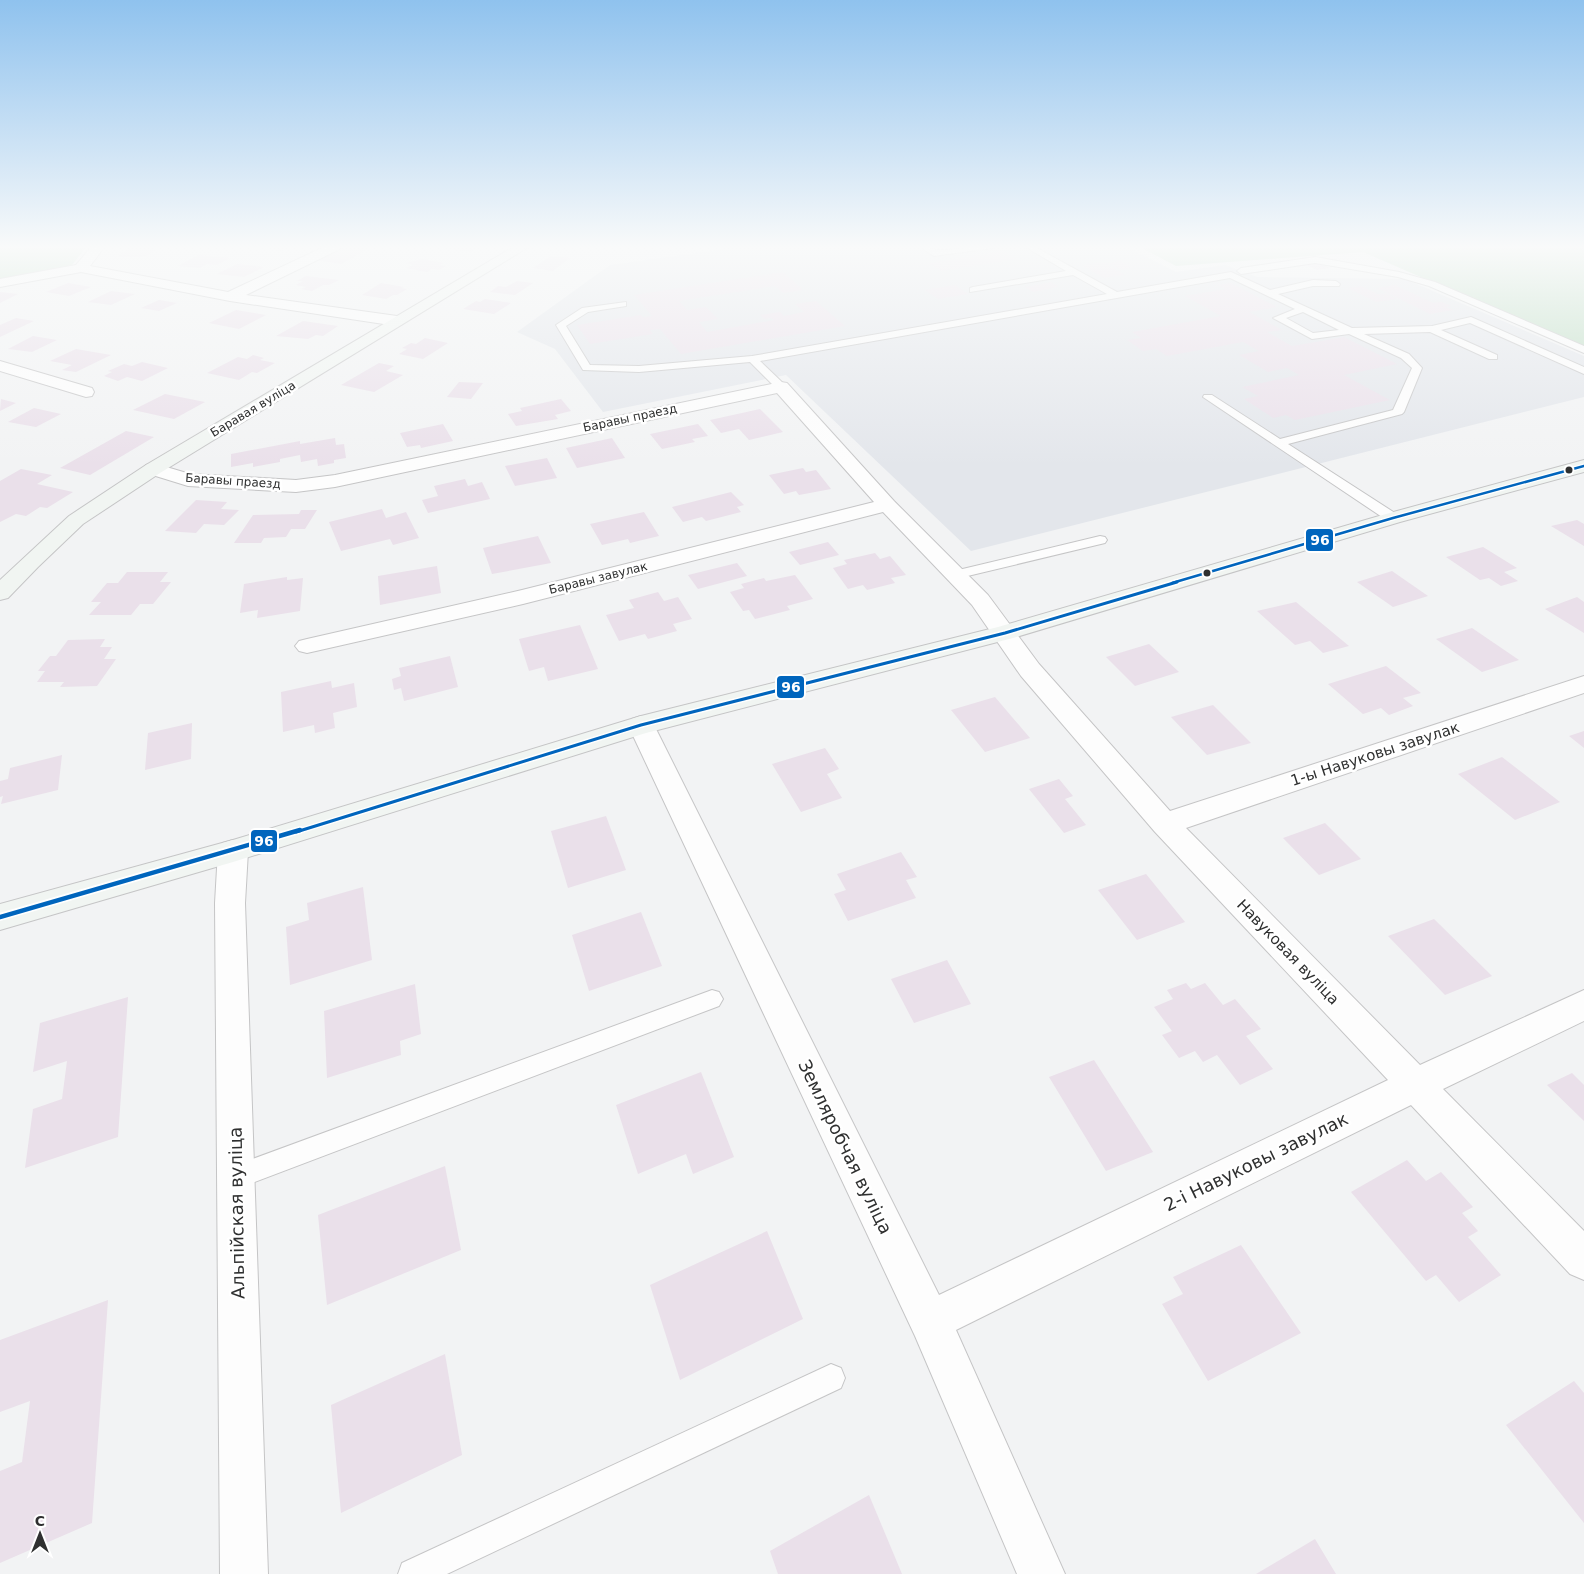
<svg xmlns="http://www.w3.org/2000/svg" width="1584" height="1574" viewBox="0 0 1584 1574" font-family="'DejaVu Sans',sans-serif">
<style>
.built{fill:#e3e6eb}
.forest{fill:#bdddc3}
.building{fill:#eae0ea}
.lines{fill:none;stroke-linecap:round;stroke-linejoin:round}
.lane-casing{stroke:#c5c5c6;stroke-width:2}
.street-casing{stroke:#c5c5c6;stroke-width:2}
.secondary-casing{stroke:#c5c5c6;stroke-width:2}
.lane{fill:#fdfdfd;fill-rule:evenodd}
.street{fill:#fdfdfd;fill-rule:evenodd}
.secondary{fill:#f1f5f2;fill-rule:evenodd}
.bus-1-far2-casing{stroke:#fff;stroke-width:5}
.bus-1-far1-casing{stroke:#fff;stroke-width:6}
.bus-1-casing{stroke:#fff;stroke-width:8}
.bus-1-far2{stroke:#0065bd;stroke-width:2.5}
.bus-1-far1{stroke:#0065bd;stroke-width:3}
.bus-1{stroke:#0065bd;stroke-width:4.5}
.bus-dot{fill:#2f3030;stroke:#fff;stroke-width:2}
.labels{text-anchor:middle;stroke-width:5;stroke-linejoin:round;paint-order:stroke}
.far-street-label{font-size:12px;fill:#2f3030;stroke:#fff}
.street-label{font-size:15px;fill:#2f3030;stroke:#fff}
.near-street-label{font-size:18px;fill:#2f3030;stroke:#fff}
.line-badge{stroke:#fff;stroke-width:2}
.badge-label{font-size:14px;text-anchor:middle;font-weight:bold;fill:#fff}
</style>
<rect width="100%" height="100%" fill="#f2f3f4"/>
<!-- built -->
<polygon class="built" points="747,246 1125,246 1176,272 1225,265 1257,277 1405,279 1584,356 1584,397 971,551 786,375 603,412 555,349 517,332 610,265"/>
<!-- forest -->
<g class="forest">
<polygon points="0,246 87,246 72,265 0,281"/>
<polygon points="1138,246 1584,246 1584,348 1363,252 1176,266"/>
</g>
<!-- building -->
<g class="building">
<polygon points="274,246 293,246 282,251 267,249"/>
<polygon points="343,246 368,249 341,264 316,260"/>
<polygon points="456,246 482,246 471,252 449,249"/>
<polygon points="658,246 685,246 681,249"/>
<polygon points="1047,246 1066,246 1071,248 1056,251"/>
<polygon points="130,247 154,247 150,250 155,250 149,255 141,257 117,257"/>
<polygon points="1003,251 1017,259 942,271 929,263"/>
<polygon points="198,255 230,258 217,265 207,264 200,268 178,266"/>
<polygon points="551,256 570,258 553,271 533,268"/>
<polygon points="422,259 444,263 439,265 446,266 439,270 432,269 427,272 406,268 413,265 406,263"/>
<polygon points="1121,261 1132,268 1119,269 1108,263"/>
<polygon points="1104,262 1125,275 1104,278 1082,265"/>
<polygon points="1318,262 1330,268 1317,270 1305,264"/>
<polygon points="237,264 264,267 244,277 217,274"/>
<polygon points="783,272 803,290 783,293 775,286 679,301 687,310 706,307 718,319 699,322 707,332 774,320 771,318 764,319 760,315 780,312 784,316 804,312 795,304 816,301 845,326 681,354 660,329 650,330 653,334 590,344 577,325 641,315 643,317 652,316 634,295"/>
<polygon points="306,276 339,280 329,285 323,285 312,291 301,289 306,287 296,285 303,281 297,281"/>
<polygon points="517,281 533,283 515,295 490,292 498,286 506,287"/>
<polygon points="1051,282 1059,287 1033,292 1025,287"/>
<polygon points="68,283 91,287 69,296 46,292"/>
<polygon points="381,283 404,287 401,288 407,289 397,295 393,295 386,299 362,295"/>
<polygon points="1231,283 1277,307 1249,312 1282,330 1267,332 1292,346 1344,337 1397,364 1344,375 1390,400 1295,420 1286,415 1273,418 1244,399 1258,396 1242,387 1299,375 1287,368 1268,372 1239,355 1259,351 1243,342 1167,356 1156,349 1143,351 1127,340 1141,338 1132,332 1221,316 1185,296 1226,289 1218,285"/>
<polygon points="955,285 968,294 938,299 925,290"/>
<polygon points="1395,285 1433,303 1442,302 1451,306 1446,307 1453,310 1430,314 1377,288"/>
<polygon points="1361,286 1378,294 1386,293 1397,299 1376,302 1348,288"/>
<polygon points="111,291 135,294 111,305 88,302"/>
<polygon points="0,292 18,294 0,303"/>
<polygon points="485,299 511,303 494,314 463,309 476,301 480,302"/>
<polygon points="159,300 177,303 159,311 141,308"/>
<polygon points="236,310 266,315 239,329 209,323"/>
<polygon points="16,318 34,321 0,337 0,325"/>
<polygon points="303,321 338,326 323,336 316,335 308,339 276,336"/>
<polygon points="33,336 57,340 32,352 8,349"/>
<polygon points="425,338 448,343 423,359 399,354 407,349 402,348 411,343 416,344"/>
<polygon points="76,349 111,355 76,372 62,370 72,365 50,361"/>
<polygon points="253,355 264,358 260,360 275,363 257,373 252,372 239,380 207,373 238,357 247,359"/>
<polygon points="142,362 168,368 142,381 127,377 118,381 104,376 112,372 108,371 124,364 132,366"/>
<polygon points="379,363 394,366 386,371 403,375 374,392 341,385"/>
<polygon points="459,382 483,383 471,399 447,397"/>
<polygon points="165,394 205,402 174,419 133,410"/>
<polygon points="1,399 16,403 0,411"/>
<polygon points="561,399 571,411 555,415 558,419 516,426 508,414 522,411 520,408"/>
<polygon points="34,408 61,414 36,427 8,422"/>
<polygon points="760,409 783,432 749,440 739,429 721,433 710,420"/>
<polygon points="443,424 453,441 421,448 420,445 407,447 400,433"/>
<polygon points="698,424 708,436 692,439 695,442 662,449 650,434"/>
<polygon points="126,431 154,437 90,475 60,468"/>
<polygon points="335,438 336,445 344,444 346,458 334,460 334,463 318,466 317,459 301,462 300,455 280,459 280,462 253,467 253,463 231,467 231,454 300,441 300,444"/>
<polygon points="612,438 625,458 577,468 566,448"/>
<polygon points="547,458 557,478 515,486 505,466"/>
<polygon points="803,468 806,472 816,470 831,489 799,495 796,491 784,494 769,475"/>
<polygon points="21,469 52,475 37,484 73,492 47,508 40,507 26,516 16,514 0,522 0,481"/>
<polygon points="465,479 468,486 482,482 490,499 428,513 422,500 438,496 434,486"/>
<polygon points="731,492 744,505 737,507 741,512 706,521 702,517 683,522 672,507"/>
<polygon points="196,500 227,502 221,509 239,510 224,525 204,524 196,533 165,531"/>
<polygon points="382,509 386,518 406,512 419,538 393,545 390,539 341,551 329,522"/>
<polygon points="301,510 317,510 305,529 291,529 286,537 264,538 261,543 234,543 253,515 299,514"/>
<polygon points="644,512 659,536 630,543 628,539 602,545 590,524"/>
<polygon points="1577,520 1584,524 1584,546 1551,526"/>
<polygon points="538,536 551,563 492,574 483,548"/>
<polygon points="828,542 839,555 800,565 789,552"/>
<polygon points="1483,547 1517,568 1504,572 1518,581 1501,586 1489,578 1480,580 1446,557"/>
<polygon points="875,553 880,559 890,556 906,575 891,578 895,583 867,590 863,585 848,589 833,568 847,564 844,560"/>
<polygon points="737,563 747,576 698,589 688,575"/>
<polygon points="437,566 441,593 380,605 378,576"/>
<polygon points="1392,571 1428,596 1393,607 1357,582"/>
<polygon points="127,572 168,572 160,582 171,582 153,604 140,604 131,615 89,615 101,602 91,602 107,583 118,583"/>
<polygon points="795,575 813,599 787,606 790,610 755,619 749,610 743,611 730,592 744,588 741,584 764,578 766,581"/>
<polygon points="287,577 287,580 303,578 300,611 257,618 258,610 240,613 244,584"/>
<polygon points="658,592 664,601 678,597 692,619 673,624 677,631 648,639 645,634 619,641 606,615 634,608 629,600"/>
<polygon points="1577,597 1584,602 1584,633 1545,609"/>
<polygon points="1296,602 1349,646 1323,653 1310,641 1295,645 1257,611"/>
<polygon points="580,625 598,669 548,681 544,667 529,671 519,639"/>
<polygon points="1472,628 1519,660 1482,672 1436,639"/>
<polygon points="105,639 100,647 112,647 104,659 116,659 97,686 60,687 64,682 37,682 45,671 38,671 50,656 56,656 68,640"/>
<polygon points="1149,644 1179,672 1135,686 1106,657"/>
<polygon points="450,656 458,687 404,701 401,688 394,690 392,679 401,676 399,668"/>
<polygon points="1386,666 1421,693 1403,698 1413,706 1389,715 1381,708 1363,714 1328,684"/>
<polygon points="331,681 332,688 354,683 357,707 333,713 335,728 315,733 314,725 283,732 281,692"/>
<polygon points="995,697 1030,738 985,752 951,710"/>
<polygon points="1213,705 1251,743 1207,755 1171,717"/>
<polygon points="192,723 191,759 145,770 148,733"/>
<polygon points="1584,731 1584,748 1569,736"/>
<polygon points="825,748 839,769 827,774 842,798 801,812 772,764"/>
<polygon points="62,755 58,790 1,804 3,796 0,797 0,781 8,779 10,768"/>
<polygon points="1502,757 1560,802 1515,820 1458,774"/>
<polygon points="1059,779 1073,796 1065,799 1086,825 1064,833 1029,789"/>
<polygon points="606,816 626,870 568,888 551,831"/>
<polygon points="1325,823 1361,859 1319,875 1283,838"/>
<polygon points="901,852 917,877 906,880 916,898 848,921 834,894 846,890 837,874"/>
<polygon points="1146,874 1185,922 1137,940 1098,890"/>
<polygon points="363,887 372,960 290,985 286,927 309,920 307,903"/>
<polygon points="641,912 662,966 589,991 572,935"/>
<polygon points="1434,919 1492,976 1445,995 1388,936"/>
<polygon points="947,960 971,1004 914,1023 891,979"/>
<polygon points="1186,983 1191,989 1205,983 1223,1005 1235,999 1261,1029 1246,1036 1273,1069 1240,1085 1217,1055 1203,1062 1195,1051 1179,1058 1162,1035 1172,1031 1154,1007 1173,999 1167,990"/>
<polygon points="415,984 421,1034 400,1041 401,1055 327,1078 324,1011"/>
<polygon points="128,997 118,1137 25,1168 33,1109 62,1099 67,1061 33,1072 40,1023"/>
<polygon points="1094,1060 1153,1152 1106,1171 1049,1077"/>
<polygon points="701,1072 734,1157 693,1174 686,1154 638,1174 616,1105"/>
<polygon points="1572,1073 1584,1085 1584,1121 1547,1085"/>
<polygon points="1407,1160 1426,1181 1441,1172 1473,1207 1462,1213 1478,1231 1468,1237 1501,1275 1459,1302 1436,1275 1426,1281 1351,1192"/>
<polygon points="445,1166 461,1250 327,1305 318,1215"/>
<polygon points="767,1231 803,1319 680,1380 650,1285"/>
<polygon points="1241,1245 1301,1333 1208,1381 1162,1304 1183,1294 1173,1277"/>
<polygon points="108,1300 92,1523 0,1563 0,1471 22,1462 30,1401 0,1412 0,1340"/>
<polygon points="445,1354 462,1455 341,1513 331,1405"/>
<polygon points="1574,1381 1584,1393 1584,1523 1506,1425"/>
<polygon points="869,1495 902,1574 778,1574 770,1551"/>
<polygon points="1315,1539 1336,1574 1256,1574"/>
</g>
<g class="lines">
<defs>
<g id="lane">
<path d="M919 246C927 245 930 250 937 250 957 251 977 244 997 246L993 248 934 256Z"/>
<path d="M1024 246H1033L1117 292 1231 272 1270 290 1313 280 1336 281 1340 284 1339 286H1313L1278 294 1352 328 1432 326 1471 317 1584 367V374L1470 323 1441 330 1497 355V359H1489L1430 332 1364 334 1409 354 1422 368 1404 412 1402 414 1288 444 1398 515 1399 518 1393 522 1388 521 1203 397 1204 395H1212L1280 439 1393 410 1412 368 1401 358 1349 334 1312 339 1273 318 1295 309 1230 278 760 361 785 385 786 387 781 390 777 389 750 362 639 372 583 370 556 325 582 308 626 302V306L588 312 566 326 590 365 639 366 752 356 1107 294 1073 275 970 292V288L973 287 1066 271ZM1303 312 1339 330 1313 333 1286 318Z"/>
<polygon points="1315,257 1399,272 1435,282 1584,346 1584,353 1429,286 1398,277 1315,263 1241,274 1237,271 1241,268"/>
<polygon points="1100,536 1105,537 1107,540 1105,543 955,579 948,575 950,572"/>
<polygon points="712,990 719,992 723,999 719,1006 236,1189 227,1186 224,1177 227,1168 236,1165"/>
<polygon points="831,1364 841,1368 845,1378 841,1388 447,1574 398,1574 402,1563"/>
</g>
<g id="street">
<polygon points="92,246 105,246 90,266 228,292 326,246 341,246 340,249 246,295 397,316 402,318 405,321 402,324 397,326 230,301 81,272 0,287 0,279 76,265"/>
<polygon points="0,361 92,388 94,392 92,396 86,397 0,371"/>
<polygon points="781,382 787,383 894,501 988,595 1039,664 1170,811 1584,676 1584,693 1186,828 1420,1065 1584,990 1584,1021 1443,1089 1584,1231 1584,1280 1570,1274 1411,1105 956,1330 1065,1574 1017,1574 915,1336 628,725 632,719 641,716 650,719 654,725 939,1295 1388,1080 1155,832 1021,676 972,605 883,512 523,604 307,653 299,651 295,646 299,641 307,639 522,590 874,502 777,393 335,487 296,492 188,486 146,473 144,469 146,465 153,463 190,474 296,480 335,475"/>
<polygon points="233,840 243,843 248,851 245,903 268,1574 220,1574 215,903 218,851 223,843"/>
</g>
<g id="secondary">
<polygon points="515,246 530,246 160,473 83,524 38,567 8,598 0,600 0,580 69,516 146,465"/>
<polygon points="1584,460 1584,472 1400,522 1013,638 646,733 233,862 0,930 0,904 233,840 641,716 998,627 1386,514"/>
</g>
</defs>
<!-- lane casing -->
<use href="#lane" class="lane-casing"/>
<!-- street casing -->
<use href="#street" class="street-casing"/>
<!-- secondary casing -->
<use href="#secondary" class="secondary-casing"/>
<!-- lane -->
<use href="#lane" class="lane"/>
<!-- street -->
<use href="#street" class="street"/>
<!-- secondary -->
<use href="#secondary" class="secondary"/>
<defs>
<polyline id="bus-1-far2" points="1172,583 1393,518 1584,466"/>
<polyline id="bus-1-far1" points="296,832 641,725 1005,633 1177,582"/>
<polyline id="bus-1" points="0,917 300,830"/>
</defs>
<!-- bus-1-far2 casing -->
<use href="#bus-1-far2" class="bus-1-far2-casing"/>
<!-- bus-1-far1 casing -->
<use href="#bus-1-far1" class="bus-1-far1-casing"/>
<!-- bus-1 casing -->
<use href="#bus-1" class="bus-1-casing"/>
<!-- bus-1-far2 -->
<use href="#bus-1-far2" class="bus-1-far2"/>
<!-- bus-1-far1 -->
<use href="#bus-1-far1" class="bus-1-far1"/>
<!-- bus-1 -->
<use href="#bus-1" class="bus-1"/>
</g>
<!-- sky -->
<linearGradient id="sky" x2="0" y2="1"><stop stop-color="#8fc2ee"/><stop offset="0.53" stop-color="#f9fafa"/><stop offset="1" stop-color="#f9fafa" stop-opacity="0"/></linearGradient>
<rect width="1584" height="466" fill="url(#sky)"/>
<!-- markers -->
<g class="bus-dot">
<circle cx="1569" cy="470" r="4.5"/>
<circle cx="1207" cy="573" r="4.5"/>
</g>
<g class="labels">
<!-- far-street labels -->
<g class="far-street-label">
<text transform="translate(253 409) rotate(-31)" y="4">Баравая вуліца</text>
<text transform="translate(630 418) rotate(-12)" y="4">Баравы праезд</text>
<text transform="translate(233 481) rotate(4)" y="4">Баравы праезд</text>
<text transform="translate(598 578) rotate(-14)" y="4">Баравы завулак</text>
</g>
<!-- street labels -->
<g class="street-label">
<text transform="translate(1375 754) rotate(-18)" y="5">1-ы Навуковы завулак</text>
<text transform="translate(1288 952) rotate(46)" y="5">Навуковая вуліца</text>
</g>
<!-- near-street labels -->
<g class="near-street-label">
<text transform="translate(845 1147) rotate(64)" y="6">Земляробчая вуліца</text>
<text transform="translate(1256 1162) rotate(-26)" y="6">2-і Навуковы завулак</text>
<text transform="translate(237 1213) rotate(-91)" y="6">Альпійская вуліца</text>
</g>
</g>
<g class="line-badge">
<rect x="1305" y="528" width="29" height="24" rx="5" fill="#0065bd"/>
<rect x="776" y="675" width="29" height="24" rx="5" fill="#0065bd"/>
<rect x="250" y="829" width="28" height="24" rx="5" fill="#0065bd"/>
</g>
<g class="badge-label">
<text x="1320" y="545">96</text>
<text x="791" y="692">96</text>
<text x="264" y="846">96</text>
</g>
<!-- north arrow -->
<g transform="translate(40 1534)" stroke="#ffffff" stroke-width="4" paint-order="stroke">
<path d="M0-4L9 19L0 12L-9 19Z" fill="#2f3030"/>
<text y="-8" font-size="14" font-weight="bold" text-anchor="middle" fill="#2f3030">С</text>
</g>
</svg>
